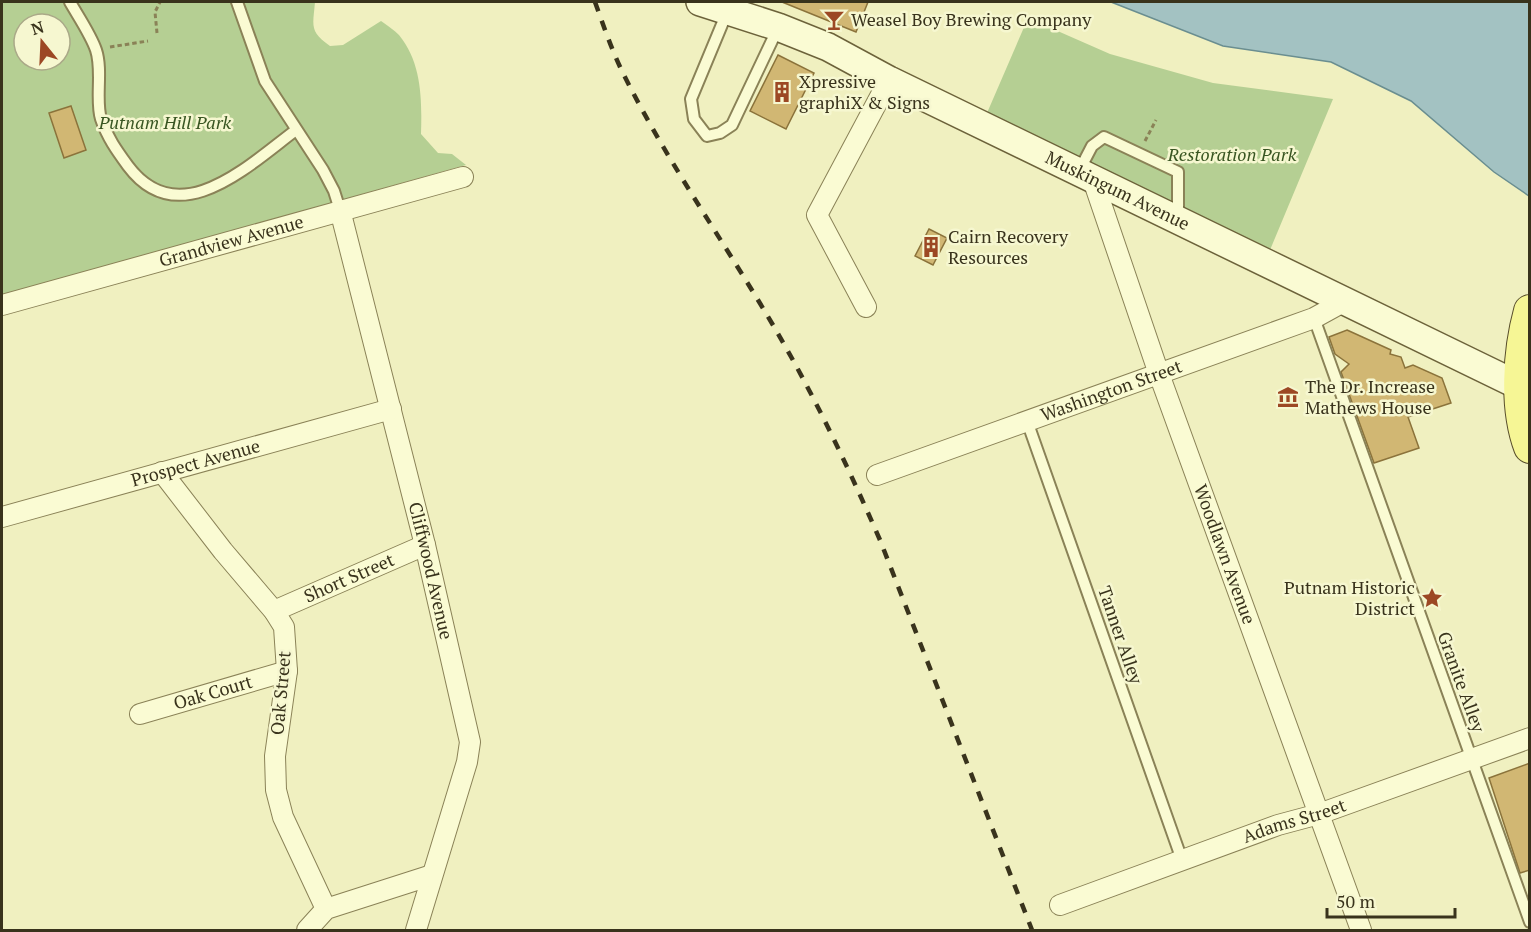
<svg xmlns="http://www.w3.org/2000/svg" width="1531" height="932" viewBox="0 0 1531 932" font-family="'PT Serif',serif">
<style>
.green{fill:#b5cf93;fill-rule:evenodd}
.water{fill:#a3c2c2;stroke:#6a8e90;stroke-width:1.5}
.building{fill:#d1b773;stroke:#8b733b;stroke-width:1.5}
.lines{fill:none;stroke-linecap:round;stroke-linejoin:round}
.lane-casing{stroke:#8a8257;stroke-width:14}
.street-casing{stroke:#8a8257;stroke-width:22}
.secondary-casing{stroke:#6c623a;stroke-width:30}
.primary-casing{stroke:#584e2b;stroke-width:34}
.path{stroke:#8a8257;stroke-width:3;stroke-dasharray:4.5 3;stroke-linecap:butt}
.lane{stroke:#fafbd3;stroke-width:10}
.street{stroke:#fafbd3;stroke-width:20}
.secondary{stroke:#fafbd3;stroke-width:27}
.primary{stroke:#f6f695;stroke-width:32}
.rail{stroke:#39331c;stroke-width:4.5;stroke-dasharray:10 10;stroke-linecap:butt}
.labels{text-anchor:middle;stroke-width:5;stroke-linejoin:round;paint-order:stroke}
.poi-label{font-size:18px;fill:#39331c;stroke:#f6f7d0;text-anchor:start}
.park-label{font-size:18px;font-style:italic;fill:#395622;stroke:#f6f7d0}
.street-label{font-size:18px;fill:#39331c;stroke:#f6f7d0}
</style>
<rect width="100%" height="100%" fill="#f0f0c0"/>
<!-- green -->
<g class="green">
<path d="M2 2H315C313 26 309 31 330 46L343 45 381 21C387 25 394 30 399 35 422 63 422 100 421 134L438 153 452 154 466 165 2 295ZM24 24H60V60H24Z"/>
<polygon points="1028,18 1110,54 1213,83 1333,99 1270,250 987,113"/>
</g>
<!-- water -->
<polygon class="water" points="1111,2 1529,2 1529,196 1494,172 1411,101 1331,62 1223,46"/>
<!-- building -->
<g class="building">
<polygon points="782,2 868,2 856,32"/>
<polygon points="778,55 814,73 786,129 750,111"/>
<polygon points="71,106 86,150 64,158 49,113"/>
<polygon points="929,229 947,238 933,265 915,256"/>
<polygon points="1347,330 1391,350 1390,354 1401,357 1405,368 1413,365 1442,378 1451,403 1408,417 1419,448 1374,463 1341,372 1349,364 1335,354 1329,337"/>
<polygon points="1530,763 1530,870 1520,873 1489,778"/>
</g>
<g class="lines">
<defs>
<g id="lane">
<path d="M70 2C78 16 91 35 96 50 103 71 95 100 101 119 107 137 117 151 128 166 179 234 249 165 296 130"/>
<polyline points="237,2 265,81 323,170 334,191 340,210"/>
<polyline points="728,10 691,99 694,119 707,136 720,133 732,125 778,28"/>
<polyline points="1079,171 1092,146 1104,137 1178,172 1178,217"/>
<polyline points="1314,318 1530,922"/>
<polyline points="1027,421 1182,860"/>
</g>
<g id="street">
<path id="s1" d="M1092 177 1159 374 1361 930"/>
<path id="s2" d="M340 210 425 545 470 742 467 762 416 930"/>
<path id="s3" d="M2 305 463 177"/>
<polyline points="866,307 817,215 889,80"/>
<polyline points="162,472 223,551 274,611 284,627 287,671 275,756 276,790 283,817 326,909"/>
<path id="s4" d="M877 475 1314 318 1345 301"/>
<path id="s5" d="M2 517 391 409"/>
<path id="s6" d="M274 611 425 545"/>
<path id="s7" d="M140 714 287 671"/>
<path id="s8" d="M1060 905 1278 825 1319 814 1530 738"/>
<polyline points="307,930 326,909 432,875"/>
</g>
<g id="secondary">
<path id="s9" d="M700 2 778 27 828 47 889 80 1530 391"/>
</g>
<path id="primary" d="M1530 311C1519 351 1515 407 1530 447"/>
</defs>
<!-- lane casing -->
<use href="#lane" class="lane-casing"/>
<!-- street casing -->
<use href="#street" class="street-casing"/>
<!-- secondary casing -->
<use href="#secondary" class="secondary-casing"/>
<!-- primary casing -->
<use href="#primary" class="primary-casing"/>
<!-- path -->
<g class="path">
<polyline points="157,33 155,12 160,2"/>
<polyline points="110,47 148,41"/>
<polyline points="1145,141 1156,120"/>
</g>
<!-- lane -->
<use href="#lane" class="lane"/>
<!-- street -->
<use href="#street" class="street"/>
<!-- secondary -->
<use href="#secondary" class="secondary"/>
<!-- primary -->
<use href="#primary" class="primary"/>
<!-- rail -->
<path class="rail" d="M595 2C603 24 611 48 621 69 666 161 726 244 777 332 816 399 849 469 880 540L1032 930"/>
</g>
<!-- icons -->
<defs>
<symbol id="bar-bare" viewBox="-9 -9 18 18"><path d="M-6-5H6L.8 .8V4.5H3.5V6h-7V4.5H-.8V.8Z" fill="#9c4824" stroke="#f6f7d0" stroke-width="2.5" paint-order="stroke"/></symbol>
<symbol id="building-bare" viewBox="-9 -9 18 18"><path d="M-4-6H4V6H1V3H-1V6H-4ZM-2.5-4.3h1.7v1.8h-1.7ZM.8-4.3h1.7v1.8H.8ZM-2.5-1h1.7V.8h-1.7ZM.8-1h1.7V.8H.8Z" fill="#9c4824" stroke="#f6f7d0" stroke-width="2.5" paint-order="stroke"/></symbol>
<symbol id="museum-bare" viewBox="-9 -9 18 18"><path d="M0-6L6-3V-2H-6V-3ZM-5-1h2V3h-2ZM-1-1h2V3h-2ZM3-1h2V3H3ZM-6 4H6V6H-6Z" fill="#9c4824" stroke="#f6f7d0" stroke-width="2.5" paint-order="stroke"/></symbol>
<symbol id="sight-bare" viewBox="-9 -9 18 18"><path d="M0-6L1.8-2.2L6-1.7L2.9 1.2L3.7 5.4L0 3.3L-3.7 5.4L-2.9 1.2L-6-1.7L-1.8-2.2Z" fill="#9c4824" stroke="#f6f7d0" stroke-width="2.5" paint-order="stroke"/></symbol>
</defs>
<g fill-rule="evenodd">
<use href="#bar-bare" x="819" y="5" width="30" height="30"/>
<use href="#building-bare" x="767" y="77" width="30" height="30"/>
<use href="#building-bare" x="916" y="232" width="30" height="30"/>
<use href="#museum-bare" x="1273" y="382" width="30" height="30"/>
<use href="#sight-bare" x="1417" y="583" width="30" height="30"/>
</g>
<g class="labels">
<!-- poi labels -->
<g class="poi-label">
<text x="851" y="26">Weasel Boy Brewing Company</text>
<text x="799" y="88">Xpressive<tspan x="799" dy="21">graphiX &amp; Signs</tspan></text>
<text x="948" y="243">Cairn Recovery<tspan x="948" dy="21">Resources</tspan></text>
<text x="1305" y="393">The Dr. Increase<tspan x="1305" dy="21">Mathews House</tspan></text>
<text x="1415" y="594" text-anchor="end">Putnam Historic<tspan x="1415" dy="21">District</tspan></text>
</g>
<!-- park labels -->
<g class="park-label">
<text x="165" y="129">Putnam Hill Park</text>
<text x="1232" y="161">Restoration Park</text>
</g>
<!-- street labels -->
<g class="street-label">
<text dy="6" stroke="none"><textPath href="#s9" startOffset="459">Muskingum Avenue</textPath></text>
<text dy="6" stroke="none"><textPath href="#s3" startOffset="238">Grandview Avenue</textPath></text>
<text dy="6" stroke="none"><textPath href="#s4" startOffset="249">Washington Street</textPath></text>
<text dy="6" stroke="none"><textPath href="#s5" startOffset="201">Prospect Avenue</textPath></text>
<text dy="6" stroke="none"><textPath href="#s1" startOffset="400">Woodlawn Avenue</textPath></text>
<text dy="6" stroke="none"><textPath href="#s2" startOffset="372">Cliffwood Avenue</textPath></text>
<text dy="6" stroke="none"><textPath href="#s6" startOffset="82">Short Street</textPath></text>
<text transform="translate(1120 635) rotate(71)" y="6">Tanner Alley</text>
<text transform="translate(1461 682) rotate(70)" y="6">Granite Alley</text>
<text dy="6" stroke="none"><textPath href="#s7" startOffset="76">Oak Court</textPath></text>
<text transform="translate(281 693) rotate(-85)" y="6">Oak Street</text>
<text dy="6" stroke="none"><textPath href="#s8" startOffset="249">Adams Street</textPath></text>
</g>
</g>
<!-- border -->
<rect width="1531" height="932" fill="none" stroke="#39331c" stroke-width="6"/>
<!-- north arrow -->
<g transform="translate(42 42) rotate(342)"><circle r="28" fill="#f6f7d0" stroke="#aaa988" stroke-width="1.5"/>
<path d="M0-4.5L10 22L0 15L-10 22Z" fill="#9c4824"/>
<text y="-9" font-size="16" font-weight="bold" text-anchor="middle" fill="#39331c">N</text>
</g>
<!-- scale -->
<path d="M1327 908v9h128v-9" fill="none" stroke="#39331c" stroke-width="3"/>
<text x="1336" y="908" font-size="18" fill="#39331c" stroke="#f6f7d0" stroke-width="4.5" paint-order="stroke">50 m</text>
</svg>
